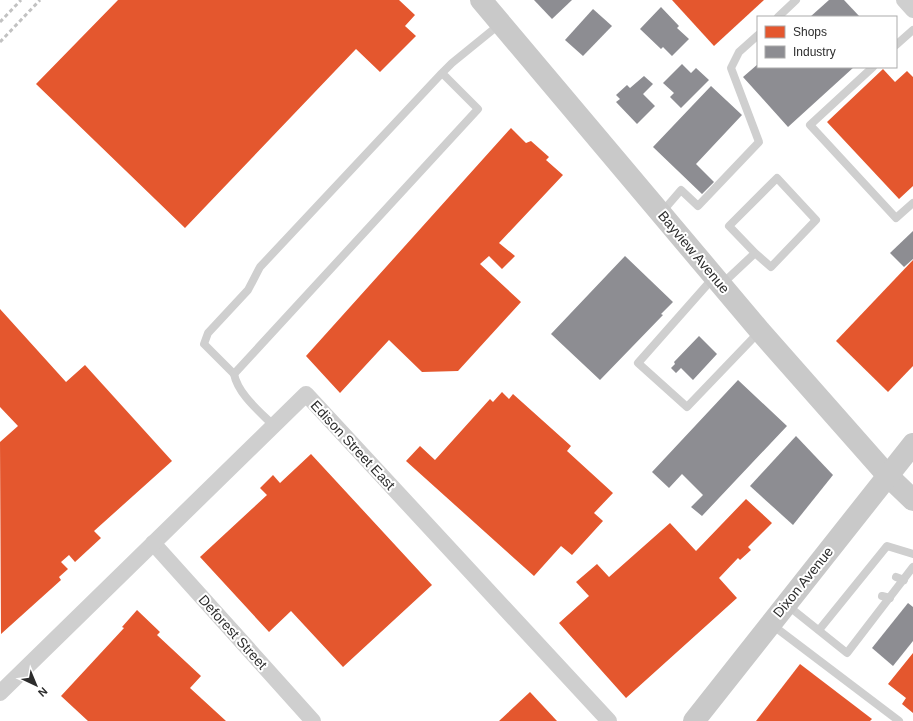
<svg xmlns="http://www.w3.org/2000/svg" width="913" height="721" viewBox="0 0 913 721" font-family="Helvetica,sans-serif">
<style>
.shops{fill:#e4572e}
.industry{fill:#8d8d92}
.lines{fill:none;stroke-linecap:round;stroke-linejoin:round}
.lane{stroke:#cfcfcf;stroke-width:8}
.street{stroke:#cfcfcf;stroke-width:16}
.secondary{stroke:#c9c9c9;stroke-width:22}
.rail{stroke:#c2c2c2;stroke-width:3;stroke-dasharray:4 3;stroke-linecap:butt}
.labels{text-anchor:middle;stroke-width:4;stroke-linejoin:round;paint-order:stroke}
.street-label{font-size:14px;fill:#2c2c2c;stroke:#fff}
</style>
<rect width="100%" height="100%" fill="#fff"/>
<!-- shops -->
<g class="shops">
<polygon points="118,0 399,0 415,15 405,26 416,36 380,72 356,49 185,228 36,84"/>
<polygon points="672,0 764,0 714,46"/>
<polygon points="883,69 895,82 907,71 913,77 913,186 899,199 827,122"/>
<polygon points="511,128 526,143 531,141 549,157 546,160 563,175 499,243 515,256 502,269 489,256 480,264 521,302 458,371 422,372 389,340 340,393 306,356"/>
<polygon points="913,260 913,366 888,392 836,341"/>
<polygon points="0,309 66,382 85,365 172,461 94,531 101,538 75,562 69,555 61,562 68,569 59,577 61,580 1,634 0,442 18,426 0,407"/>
<polygon points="502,392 509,399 513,394 571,446 567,451 613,493 594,513 603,521 572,555 561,546 534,576 406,461 420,446 435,460 490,399 493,402"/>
<polygon points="311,454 432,585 343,667 291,611 269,632 200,557 267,495 260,488 273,475 280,483"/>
<polygon points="746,499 772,523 748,547 751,550 740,560 738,558 719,578 737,598 626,698 559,623 589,596 576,582 597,564 609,577 670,523 696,551"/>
<polygon points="137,610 160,632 157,635 201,676 190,688 226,721 88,721 61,696 124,628 122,627"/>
<polygon points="913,653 913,713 902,704 906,698 888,684"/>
<polygon points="800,664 872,719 870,721 756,721"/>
<polygon points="530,692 557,721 499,721"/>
</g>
<!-- industry -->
<g class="industry">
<polygon points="534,0 572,0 552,19"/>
<polygon points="829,0 844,0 860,17 810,17"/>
<polygon points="661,7 679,26 677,28 689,39 672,56 663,47 661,49 640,29"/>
<polygon points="593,9 612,26 583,56 565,40"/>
<polygon points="682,64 691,73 696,68 709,80 681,108 670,97 674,93 663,83"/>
<polygon points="758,64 758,67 854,67 788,127 743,77"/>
<polygon points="644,76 653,84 643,94 655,106 637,124 616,102 620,99 616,95 627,85 630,88"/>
<polygon points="711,86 742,115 696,164 714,182 702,194 653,147"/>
<polygon points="913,231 913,259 904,267 890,253"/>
<polygon points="625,256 673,302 661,314 663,315 600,380 551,334"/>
<polygon points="699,336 717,354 693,380 681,368 676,373 671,368 675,364 674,362"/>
<polygon points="738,380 787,426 702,516 691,507 703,495 682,474 669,488 652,472"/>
<polygon points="796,436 833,475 793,525 750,486"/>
<polygon points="908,603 913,607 913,641 893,666 872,648"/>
</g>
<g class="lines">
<!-- lane -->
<g class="lane">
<polyline points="778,17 796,0"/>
<polyline points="896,45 913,30"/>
<polyline points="873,67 810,125 896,218 913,203"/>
<polyline points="442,73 478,109 234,374 204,344 208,333 248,290 260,267 442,73 452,63 500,24"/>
<polyline points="662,212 681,190 698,206 759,142 731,68 739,52 758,35"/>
<polyline points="714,277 638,363 687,407 759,332"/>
<polyline points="722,284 755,253 729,226 777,178 816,220 771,267 755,253"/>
<path d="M234 374C238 394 259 411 273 425"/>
<polyline points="896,577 904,580"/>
<polyline points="882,596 890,598"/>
<polyline points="787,605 847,653 913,567"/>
<polyline points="771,624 899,721"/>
<polyline points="819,630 887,546 913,554"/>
</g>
<!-- street -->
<g class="street">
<polyline points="904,0 913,10"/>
<polyline points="153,543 313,721"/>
<polyline points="0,693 306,394 609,721"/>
</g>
<!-- secondary -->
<g class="secondary">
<polyline points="481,0 760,331 888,476 913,500"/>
<polyline points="694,721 913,444"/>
</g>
<!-- rail -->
<g class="rail">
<polyline points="0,22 21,0"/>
<polyline points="0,42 40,0"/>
</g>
</g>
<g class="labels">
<!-- street labels -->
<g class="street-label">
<text transform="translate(694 252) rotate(50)" y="5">Bayview Avenue</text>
<text transform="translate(353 445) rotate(47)" y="5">Edison Street East</text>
<text transform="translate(803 582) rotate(-51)" y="5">Dixon Avenue</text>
<text transform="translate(233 632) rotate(48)" y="5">Deforest Street</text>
</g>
</g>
<!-- legend -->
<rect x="757" y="16" width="140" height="52" fill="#ffffff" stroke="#ababab"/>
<rect x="765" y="26" width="20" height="12" fill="#e4572e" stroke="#ababab"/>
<text x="793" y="36" font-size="12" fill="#2c2c2c">Shops</text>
<rect x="765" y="46" width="20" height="12" fill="#8d8d92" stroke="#ababab"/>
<text x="793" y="56" font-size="12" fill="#2c2c2c">Industry</text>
<!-- north arrow -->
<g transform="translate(36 685) rotate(136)" stroke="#ffffff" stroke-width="3" paint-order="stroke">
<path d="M0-3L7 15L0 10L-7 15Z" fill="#2c2c2c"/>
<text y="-6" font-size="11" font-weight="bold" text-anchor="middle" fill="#2c2c2c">N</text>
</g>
</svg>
